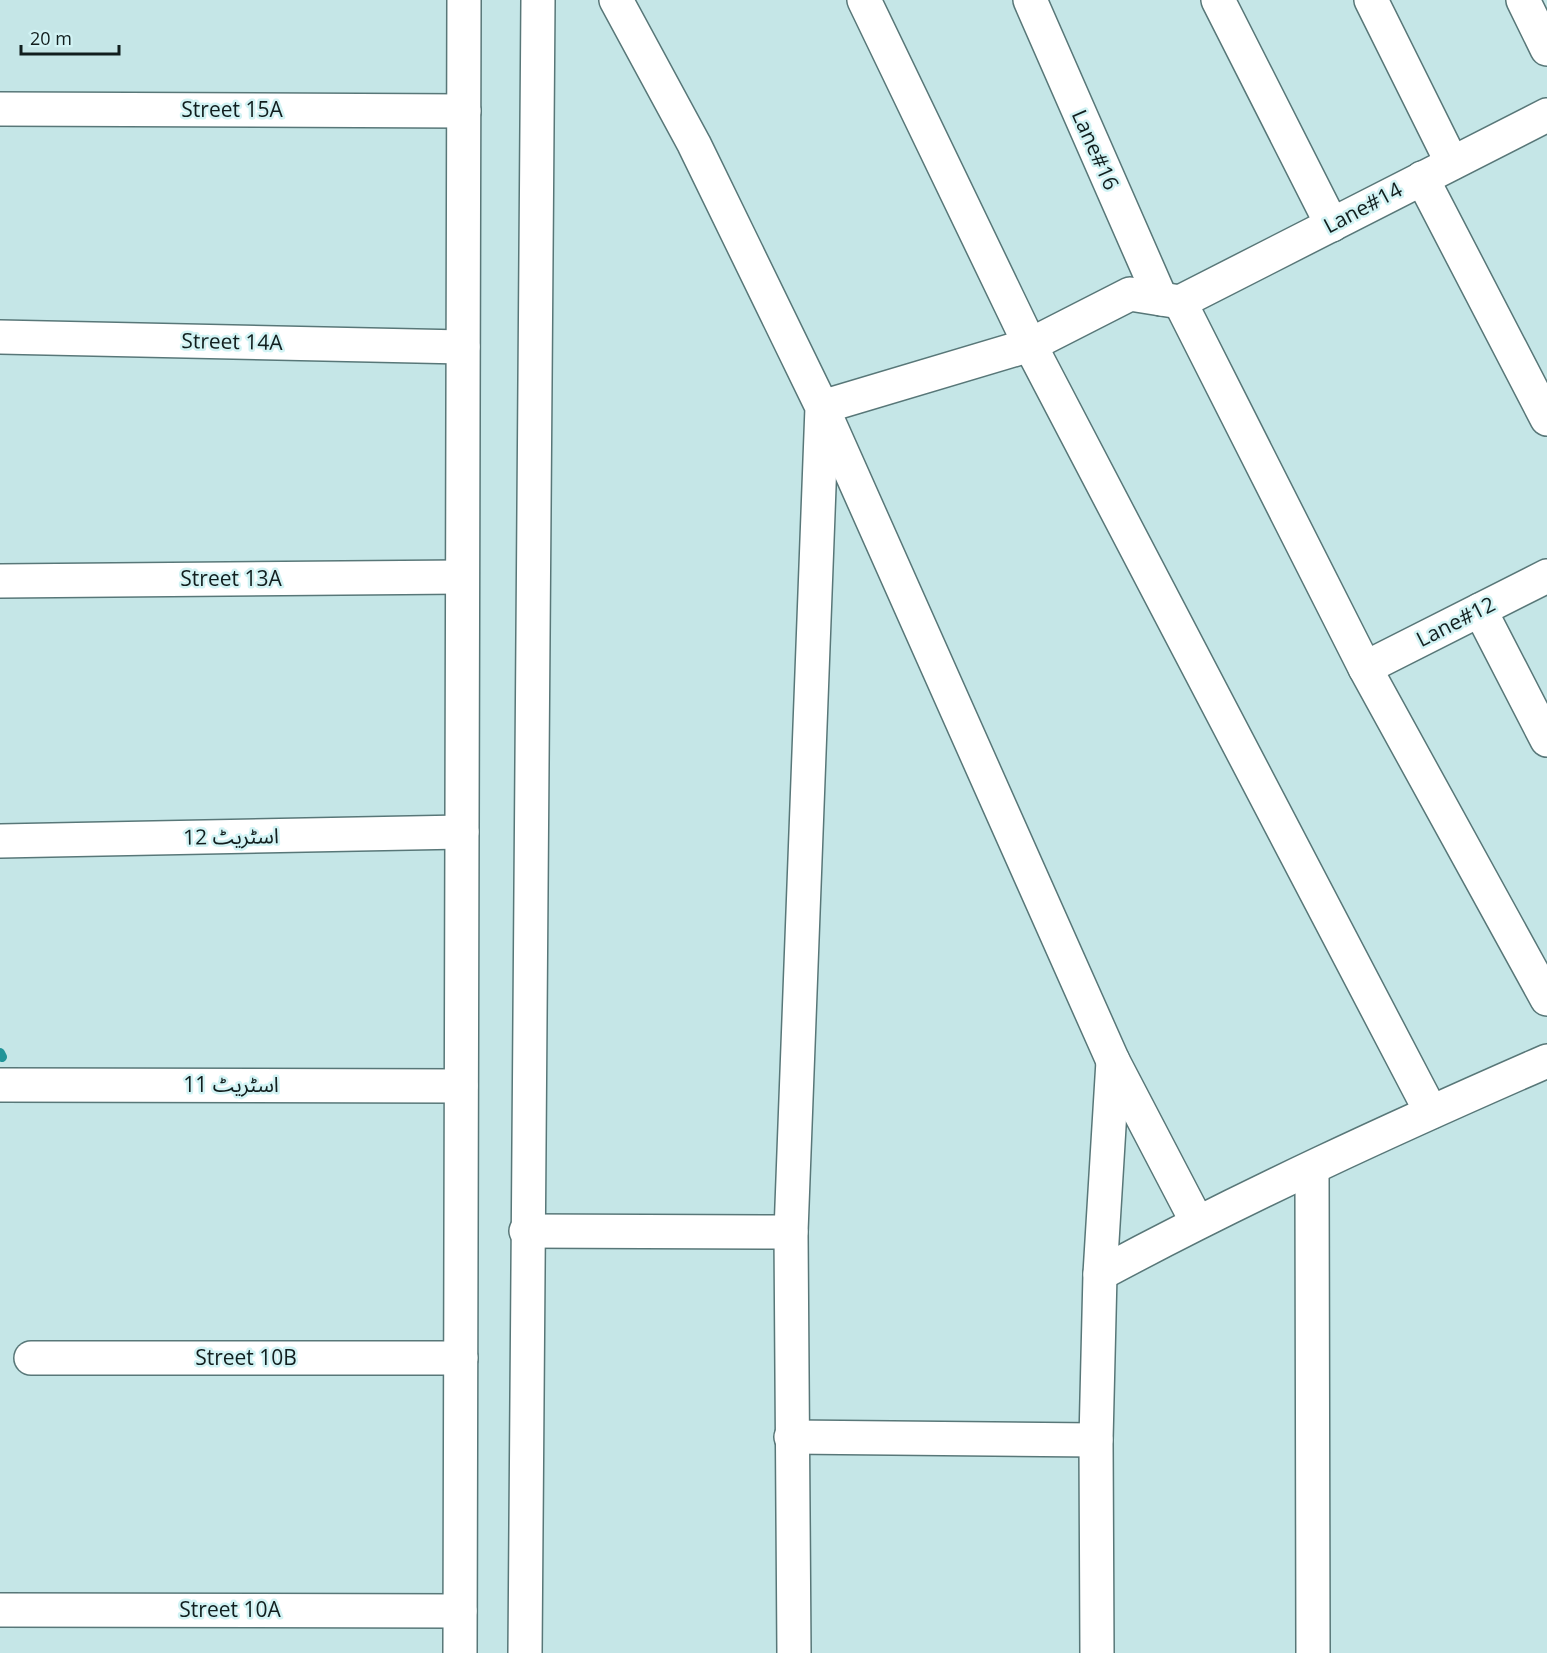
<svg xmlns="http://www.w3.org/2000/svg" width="1547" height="1653" viewBox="0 0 1547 1653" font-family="'Open Sans','Noto Sans Arabic',sans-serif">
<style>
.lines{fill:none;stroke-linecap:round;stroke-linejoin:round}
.stream{stroke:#219498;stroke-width:10}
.street-casing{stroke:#587778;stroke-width:36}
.street{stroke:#fff;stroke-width:33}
.labels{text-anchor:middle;stroke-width:5;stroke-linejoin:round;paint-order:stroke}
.street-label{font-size:21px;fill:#111e1e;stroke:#d2f3f4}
</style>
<rect width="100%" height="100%" fill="#c5e6e7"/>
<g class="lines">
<!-- stream -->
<polyline class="stream" points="0,1053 2,1057"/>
<defs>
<g id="street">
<polyline points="616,0 694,144 822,407 791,1232 794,1653"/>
<polyline points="864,0 1030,345 1431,1112"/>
<polyline points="1030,0 1161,299"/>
<polyline points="1218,0 1332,225"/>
<polyline points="1371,0 1452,163"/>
<polyline points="1523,0 1547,49"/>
<polyline points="0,109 464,111"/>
<polyline points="1422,178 1547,419"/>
<polyline points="1180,302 1130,294 1030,345 822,407 1113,1061 1197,1222"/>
<polyline points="1180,302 1365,668 1547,999"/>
<polyline points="1180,302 1547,115"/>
<polyline points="0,337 463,347"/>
<polyline points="0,581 462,577"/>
<polyline points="1480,610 1547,740"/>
<polyline points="1365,668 1547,576"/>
<polyline points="0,841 462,832"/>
<polyline points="0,1085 461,1086"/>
<polyline points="1312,1169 1313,1653"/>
<polyline points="526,1231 791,1232"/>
<path d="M1100 1274C1245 1196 1396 1127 1547 1061"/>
<polyline points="31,1358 461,1358"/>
<polyline points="791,1437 1096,1440"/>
<polyline points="0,1610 460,1611"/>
<polyline points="460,1653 464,0"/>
<polyline points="525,1653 538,0"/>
<polyline points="1097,1653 1096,1440 1100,1274 1113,1061"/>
</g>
</defs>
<!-- street casing -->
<use href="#street" class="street-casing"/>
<!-- street -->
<use href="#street" class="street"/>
</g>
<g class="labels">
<!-- street labels -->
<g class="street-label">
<text x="232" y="117">Street 15A</text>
<text transform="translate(1095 150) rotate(66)" y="7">Lane#16</text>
<text transform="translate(1363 208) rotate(-28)" y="7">Lane#14</text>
<text transform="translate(232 342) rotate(1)" y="7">Street 14A</text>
<text x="231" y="586">Street 13A</text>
<text transform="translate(1456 622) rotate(-27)" y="7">Lane#12</text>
<text transform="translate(231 837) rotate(-1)" y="7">اسٹریٹ 12</text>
<text x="231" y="1092">اسٹریٹ 11</text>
<text x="246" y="1365">Street 10B</text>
<text x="230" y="1617">Street 10A</text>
</g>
</g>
<!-- scale -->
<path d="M21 45v9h98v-9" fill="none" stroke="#111e1e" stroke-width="3"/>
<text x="30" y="45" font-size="18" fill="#111e1e" stroke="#d2f3f4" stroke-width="4.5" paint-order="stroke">20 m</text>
</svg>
